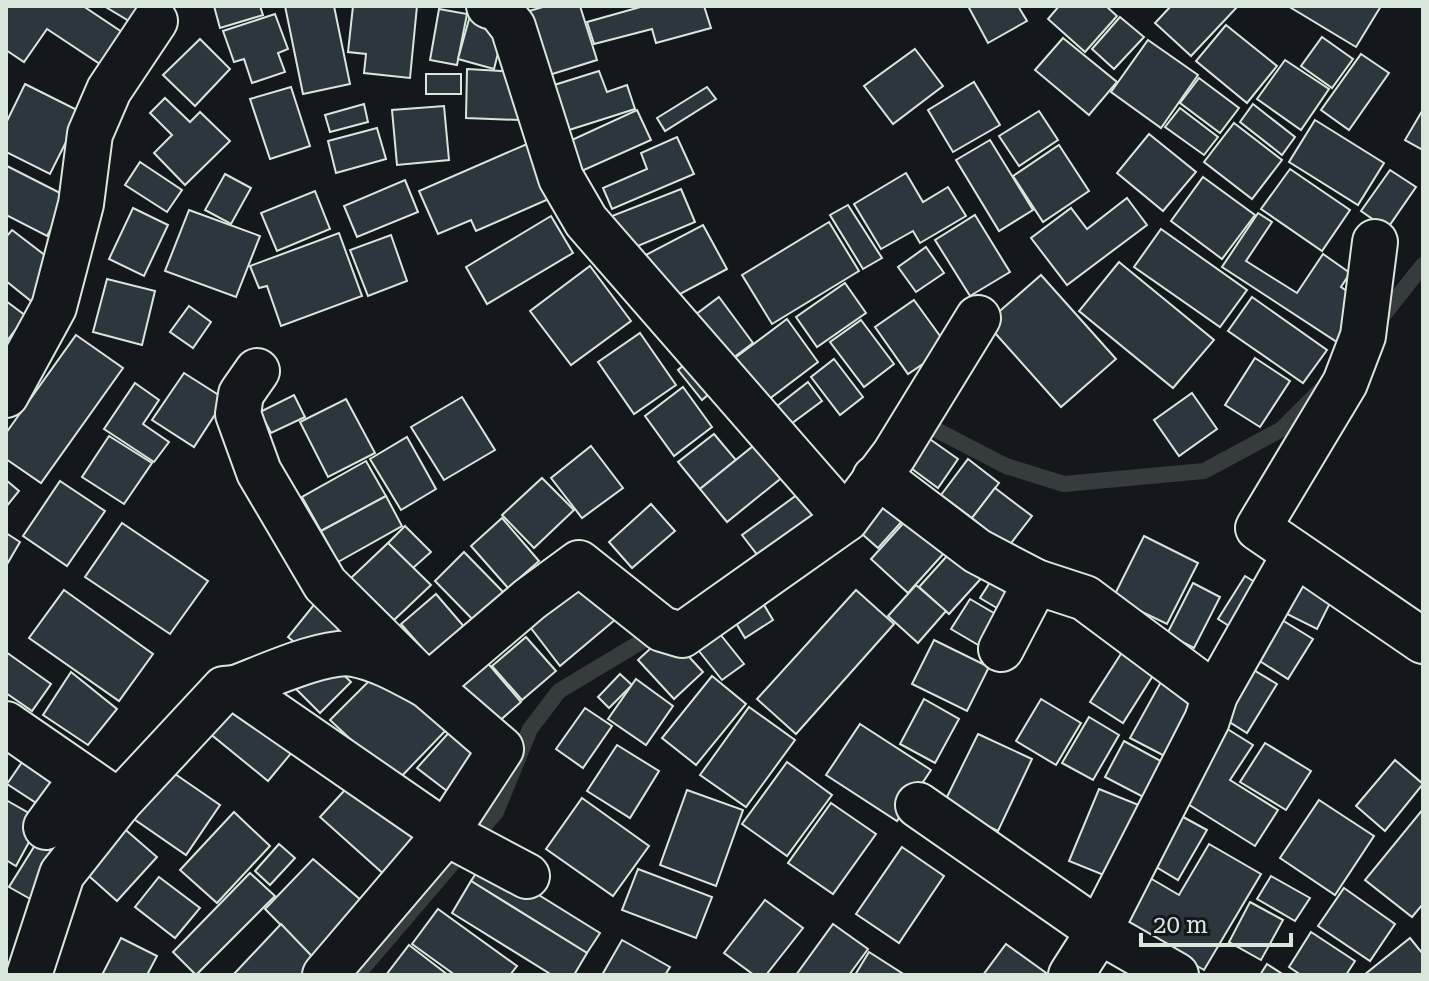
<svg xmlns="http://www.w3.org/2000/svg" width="1429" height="981" viewBox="0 0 1429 981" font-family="'Roboto Serif',serif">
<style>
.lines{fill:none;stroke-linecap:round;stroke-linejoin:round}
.stream{stroke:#363b3e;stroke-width:16}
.building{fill:#2c363c;stroke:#d8e6dc;stroke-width:2}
.minor-casing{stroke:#d8e6dc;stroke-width:48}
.minor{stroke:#14181c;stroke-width:44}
</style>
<rect width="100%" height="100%" fill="#14181c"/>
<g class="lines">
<!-- stream -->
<g class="stream">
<polyline points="1377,323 1423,265"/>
<polyline points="917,420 1006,466 1064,484 1204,471 1282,429 1321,390"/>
<polyline points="357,975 496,812 530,729 559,691 659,631"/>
</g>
</g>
<!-- building -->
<g class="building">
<polygon points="6,6 83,6 122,32 100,64 47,29 24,62 6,50"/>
<polygon points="104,6 159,6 144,30"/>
<polygon points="214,6 260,6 263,15 220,28"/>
<polygon points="285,6 334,6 350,84 303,94"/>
<polygon points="353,6 417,6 410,78 364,73 366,54 348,52"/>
<polygon points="546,6 580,6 597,60 546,76 526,12"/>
<polygon points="644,6 704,6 711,28 656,43 652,29 594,44 587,22"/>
<polygon points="968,6 1018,6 1027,21 988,43"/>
<polygon points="1059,6 1106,6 1117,16 1085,52 1048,19"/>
<polygon points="1171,6 1238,6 1191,56 1155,23"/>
<polygon points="1288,6 1381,6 1356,47"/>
<polygon points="439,9 467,14 457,65 430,60"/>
<polygon points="471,12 506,21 494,69 458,59"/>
<polygon points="275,14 288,49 278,53 285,72 252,83 244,59 234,62 223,31"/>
<polygon points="1120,17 1144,37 1114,69 1092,49"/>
<polygon points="1226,25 1277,66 1247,103 1196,61"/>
<polygon points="1322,37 1353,59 1332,88 1301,66"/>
<polygon points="1063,38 1117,82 1089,115 1035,70"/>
<polygon points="200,39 230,69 195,106 163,75"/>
<polygon points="1148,40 1198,75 1161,128 1111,92"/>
<polygon points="915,49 943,86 893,124 864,86"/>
<polygon points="1361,54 1389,73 1349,130 1321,110"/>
<polygon points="1285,60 1329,89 1301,130 1257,99"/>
<polygon points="467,69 521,72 519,120 466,118"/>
<polygon points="599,71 607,92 627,85 635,109 566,131 551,86"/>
<rect x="426" y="74" width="35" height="20"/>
<polygon points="1199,78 1239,108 1220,133 1180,103"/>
<polygon points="974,82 1000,125 953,152 928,110"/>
<polygon points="25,84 81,112 50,174 6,152 6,123"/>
<polygon points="291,87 310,146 270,159 250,99"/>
<polygon points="707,87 716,99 665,131 657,118"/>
<polygon points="165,98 190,122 200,112 230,141 185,185 154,153 172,135 150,113"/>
<polygon points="364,104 368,122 330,132 325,115"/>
<polygon points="1253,104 1295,137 1282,155 1240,122"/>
<polygon points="444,106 449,160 397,165 392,110"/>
<polygon points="1180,108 1218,137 1204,155 1165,127"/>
<polygon points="637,110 651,140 575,174 561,145"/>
<polygon points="1039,111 1058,140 1019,166 999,136"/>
<polygon points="1422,111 1423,112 1423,150 1405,140"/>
<polygon points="1315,120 1384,163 1358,205 1289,162"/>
<polygon points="1234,123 1282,160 1252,199 1204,162"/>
<polygon points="377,128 386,159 336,173 328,141"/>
<polygon points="1149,134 1196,172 1163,211 1117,173"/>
<polygon points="677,137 694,174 612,209 603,188 647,169 641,153"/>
<polygon points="990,140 1033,210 999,231 956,160"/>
<polygon points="527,144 551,198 476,231 471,220 438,234 419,191"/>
<polygon points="1059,145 1089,191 1043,222 1013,176"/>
<polygon points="140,162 182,190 167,212 125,185"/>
<polygon points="7,166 68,197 47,236 6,215"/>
<polygon points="1290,169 1350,210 1322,251 1261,209"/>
<polygon points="1390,170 1416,187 1387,229 1361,211"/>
<polygon points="906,173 923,202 948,187 966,216 920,243 913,231 881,249 854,204"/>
<polygon points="225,174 251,188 231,224 205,210"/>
<polygon points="1203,177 1255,215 1222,259 1171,221"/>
<polygon points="405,180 418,212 357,237 344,206"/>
<polygon points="681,189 695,222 626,251 612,216"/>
<polygon points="315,191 330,229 277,251 261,213"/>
<polygon points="1127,198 1147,225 1067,285 1031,238 1071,208 1087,229"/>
<polygon points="848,205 882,258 863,269 830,215"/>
<polygon points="133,208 168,225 144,276 109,259"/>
<polygon points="189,210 260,236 236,297 165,271"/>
<polygon points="1258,213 1272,222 1246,261 1297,293 1323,254 1350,273 1341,287 1366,304 1340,344 1222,267"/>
<polygon points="975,215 1010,272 970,296 935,240"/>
<polygon points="551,216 573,253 487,304 466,267"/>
<polygon points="829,222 859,271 772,324 742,275"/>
<polygon points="703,225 727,269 667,301 642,257"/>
<polygon points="1161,229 1247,290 1220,327 1134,267"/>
<polygon points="12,230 59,266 31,301 6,281 6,237"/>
<polygon points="339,233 362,296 281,326 267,286 259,288 250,266"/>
<polygon points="391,235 407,281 368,296 350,250"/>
<polygon points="926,247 944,273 916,292 898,267"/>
<polygon points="1119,262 1214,340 1173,388 1079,311"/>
<polygon points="590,266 631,321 571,365 530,311"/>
<polygon points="1041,275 1116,359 1061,407 986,323"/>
<polygon points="107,279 155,291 142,345 93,332"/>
<polygon points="845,283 866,313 817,347 796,317"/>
<polygon points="719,297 753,343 721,367 687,321"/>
<polygon points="1252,297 1327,350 1303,383 1228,331"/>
<polygon points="914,300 948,347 908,374 875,327"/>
<polygon points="6,301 26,316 6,342"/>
<polygon points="189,306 211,322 193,348 170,332"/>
<polygon points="787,319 818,362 752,412 720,369"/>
<polygon points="861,320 894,364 864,387 830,342"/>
<polygon points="640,333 676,385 634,414 598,362"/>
<polygon points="76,335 123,368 41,483 6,459 6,433"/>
<polygon points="694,357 717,387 702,400 678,370"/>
<polygon points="1255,358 1290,381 1260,427 1225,405"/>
<polygon points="834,359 863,397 840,415 811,377"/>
<polygon points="184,373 225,399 194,447 152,420"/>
<polygon points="808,382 822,401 780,432 767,414"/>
<polygon points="135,383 159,400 143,424 169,442 154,462 104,429"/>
<polygon points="683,387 712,427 674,456 645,416"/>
<polygon points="1192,393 1217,429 1179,456 1154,420"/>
<polygon points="294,395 305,417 271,433 260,412"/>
<polygon points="462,397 495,450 444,480 411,427"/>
<polygon points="346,399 375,453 328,477 300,422"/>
<polygon points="714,434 736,460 700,489 678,462"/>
<polygon points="924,435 958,459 938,488 904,463"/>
<polygon points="109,436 152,463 124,504 82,477"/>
<polygon points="407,437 436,489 401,510 370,459"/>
<polygon points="763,438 790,471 727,522 700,489"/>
<polygon points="591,446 623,488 582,518 551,478"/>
<polygon points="968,459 999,483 972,518 941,495"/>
<polygon points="366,461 386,496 321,531 302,497"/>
<polygon points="542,478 574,510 534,548 502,515"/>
<polygon points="6,480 19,491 6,507"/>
<polygon points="60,481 105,511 67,566 23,536"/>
<polygon points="888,488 913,509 878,548 854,527"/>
<polygon points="995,488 1032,516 1008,547 972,518"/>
<polygon points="805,489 831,524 769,570 742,535"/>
<polygon points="386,496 402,526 338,562 321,531"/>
<polygon points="651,504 675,531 632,568 609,542"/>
<polygon points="917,508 954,542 908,593 871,559"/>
<polygon points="502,518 539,561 508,588 471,546"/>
<polygon points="122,523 208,581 170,634 85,577"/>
<polygon points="405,526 431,552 413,568 388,543"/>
<polygon points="6,533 20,542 6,566"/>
<polygon points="1144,536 1198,563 1167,624 1113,598"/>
<polygon points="388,543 431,585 394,620 351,578"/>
<polygon points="956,546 986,573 949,614 919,587"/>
<polygon points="464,552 512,601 483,630 435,581"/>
<polygon points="1001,565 1027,582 1007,614 980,598"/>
<polygon points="579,571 622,614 560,666 524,619"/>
<polygon points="1287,574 1333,597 1317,629 1271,606"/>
<polygon points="1245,576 1273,593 1245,636 1218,619"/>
<polygon points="1193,583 1220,597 1194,648 1167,634"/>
<polygon points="916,585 946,611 918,643 888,616"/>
<polygon points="64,590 153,654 119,701 29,638"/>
<polygon points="856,590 894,624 796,734 757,699"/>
<polygon points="325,591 352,613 315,659 288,637"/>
<polygon points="757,593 773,620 745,638 728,610"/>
<polygon points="436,594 472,636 438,666 401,624"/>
<polygon points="970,599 1004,619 985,649 951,629"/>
<polygon points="1269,612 1313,639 1288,679 1244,651"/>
<polygon points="712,624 744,664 722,680 691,641"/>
<polygon points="667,633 703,672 674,699 638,660"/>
<polygon points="526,637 556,671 522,700 492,666"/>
<polygon points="934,640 989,667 967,711 912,684"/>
<polygon points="1126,646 1159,666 1123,723 1090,702"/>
<polygon points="6,652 51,684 32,711 6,693"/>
<polygon points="480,654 521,702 489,730 447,681"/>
<polygon points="327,659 351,682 320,713 295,688"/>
<polygon points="1242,663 1277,684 1247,733 1212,711"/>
<polygon points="382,668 449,727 396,782 330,720"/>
<polygon points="71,672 117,709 88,745 43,715"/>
<polygon points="620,674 632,685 609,708 598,697"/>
<polygon points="712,676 746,704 696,765 662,738"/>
<polygon points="636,679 673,706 646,745 608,719"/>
<polygon points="1162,680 1209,705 1178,763 1130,738"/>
<polygon points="233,691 298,745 268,781 203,728"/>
<polygon points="924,699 959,719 935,763 900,744"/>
<polygon points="1041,699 1081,723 1056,765 1016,741"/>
<polygon points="749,707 795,740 746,807 700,775"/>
<polygon points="585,708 612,726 583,768 556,749"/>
<polygon points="1089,717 1119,735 1093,780 1062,763"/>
<polygon points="860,724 931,770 897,821 826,775"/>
<polygon points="1221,725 1253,745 1230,780 1278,810 1255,846 1175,796"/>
<polygon points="453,728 489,762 456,798 417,768"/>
<polygon points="978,734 1032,759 998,831 943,805"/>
<polygon points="1124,741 1168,765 1149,800 1105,777"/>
<polygon points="1265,743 1311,771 1286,810 1240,782"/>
<polygon points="617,745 659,771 630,818 587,791"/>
<polygon points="29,752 65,776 44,808 7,784"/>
<polygon points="1395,760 1423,784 1385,831 1356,806"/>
<polygon points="787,762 832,795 787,856 742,824"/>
<polygon points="162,765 220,805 186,855 128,815"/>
<polygon points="355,779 421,838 387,877 320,817"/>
<polygon points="1099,789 1146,808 1116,880 1069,861"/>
<polygon points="687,790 743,810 716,886 660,865"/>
<polygon points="582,798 649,846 613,896 546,849"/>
<polygon points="6,800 41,820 16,866 6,860"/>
<polygon points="1319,800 1374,836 1335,895 1280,858"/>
<polygon points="831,803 876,834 833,894 788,863"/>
<polygon points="1423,809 1423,904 1412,917 1365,880"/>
<polygon points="234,812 270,846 217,903 180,870"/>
<polygon points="1174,812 1207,830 1178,880 1146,861"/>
<polygon points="120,825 157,857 117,901 81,869"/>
<polygon points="37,842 61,857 34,901 9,887"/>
<polygon points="279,844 295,858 270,885 255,871"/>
<polygon points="1209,844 1261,874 1204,970 1119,920 1145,875 1179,895"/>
<polygon points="902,847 944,876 899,943 856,914"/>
<polygon points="313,859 369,907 326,971 265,909"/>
<polygon points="484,861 600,933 587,953 471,881"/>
<polygon points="638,869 712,897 696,938 622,910"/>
<polygon points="250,873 275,896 196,975 173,952"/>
<polygon points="1271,876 1310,898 1295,921 1257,899"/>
<polygon points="159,877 200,908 175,938 135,907"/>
<polygon points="471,881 587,953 574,975 552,975 452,913"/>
<polygon points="1344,888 1395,924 1370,961 1318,926"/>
<polygon points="765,900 803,928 766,975 754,975 724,953"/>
<polygon points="1250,902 1283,920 1261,960 1229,942"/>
<polygon points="438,909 517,966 510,975 455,975 412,944"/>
<polygon points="281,924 326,971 322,975 233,975"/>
<polygon points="833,924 868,949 849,975 796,975"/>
<polygon points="1311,932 1355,961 1346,975 1301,975 1289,967"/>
<polygon points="121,938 157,956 147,975 102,975"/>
<polygon points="1410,938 1423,954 1423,975 1364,975"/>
<polygon points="622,940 670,967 665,975 602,975"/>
<polygon points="1006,944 1049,975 983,975"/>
<polygon points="409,945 448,975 386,975"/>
<polygon points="869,952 905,975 855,975"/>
<polygon points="1267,964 1284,975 1260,975"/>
</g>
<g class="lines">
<defs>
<g id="minor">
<polyline points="489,6 499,9 513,27 561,178 586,221 846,519"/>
<polyline points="1375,242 1363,336 1345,383 1258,528 1423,641"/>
<polyline points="257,371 241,394 238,414 259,472 325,584 428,686 501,749 446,833 325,975"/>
<polyline points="6,395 54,307 81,204 90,134 109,90 155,21"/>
<polyline points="875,478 894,488 977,551 1036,582 1085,598 1215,695"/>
<polyline points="1001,649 1036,582"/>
<path d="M236 688C265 677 325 649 354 654 381 659 405 674 428 686L530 599 579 563 662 629 682 635 846 519 894 455 978 318"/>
<polyline points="6,724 119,802"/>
<polyline points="918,805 1099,931 1176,975"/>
<polyline points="46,827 82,778"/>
<polyline points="29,975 62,874 119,802 224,689 236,688 446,833 527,876"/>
<polyline points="1071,975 1099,931 1207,720 1215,695 1295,554"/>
</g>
</defs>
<!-- minor casing -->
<use href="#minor" class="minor-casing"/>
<!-- minor -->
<use href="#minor" class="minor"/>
</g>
<!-- border -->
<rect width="1429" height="981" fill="none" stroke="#d8e6dc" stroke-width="16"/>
<!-- scale -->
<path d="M1141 933v12h150v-12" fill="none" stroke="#d8e6dc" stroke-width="4"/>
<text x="1153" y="933" font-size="24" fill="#d8e6dc" stroke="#14181c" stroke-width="6" paint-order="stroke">20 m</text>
</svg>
